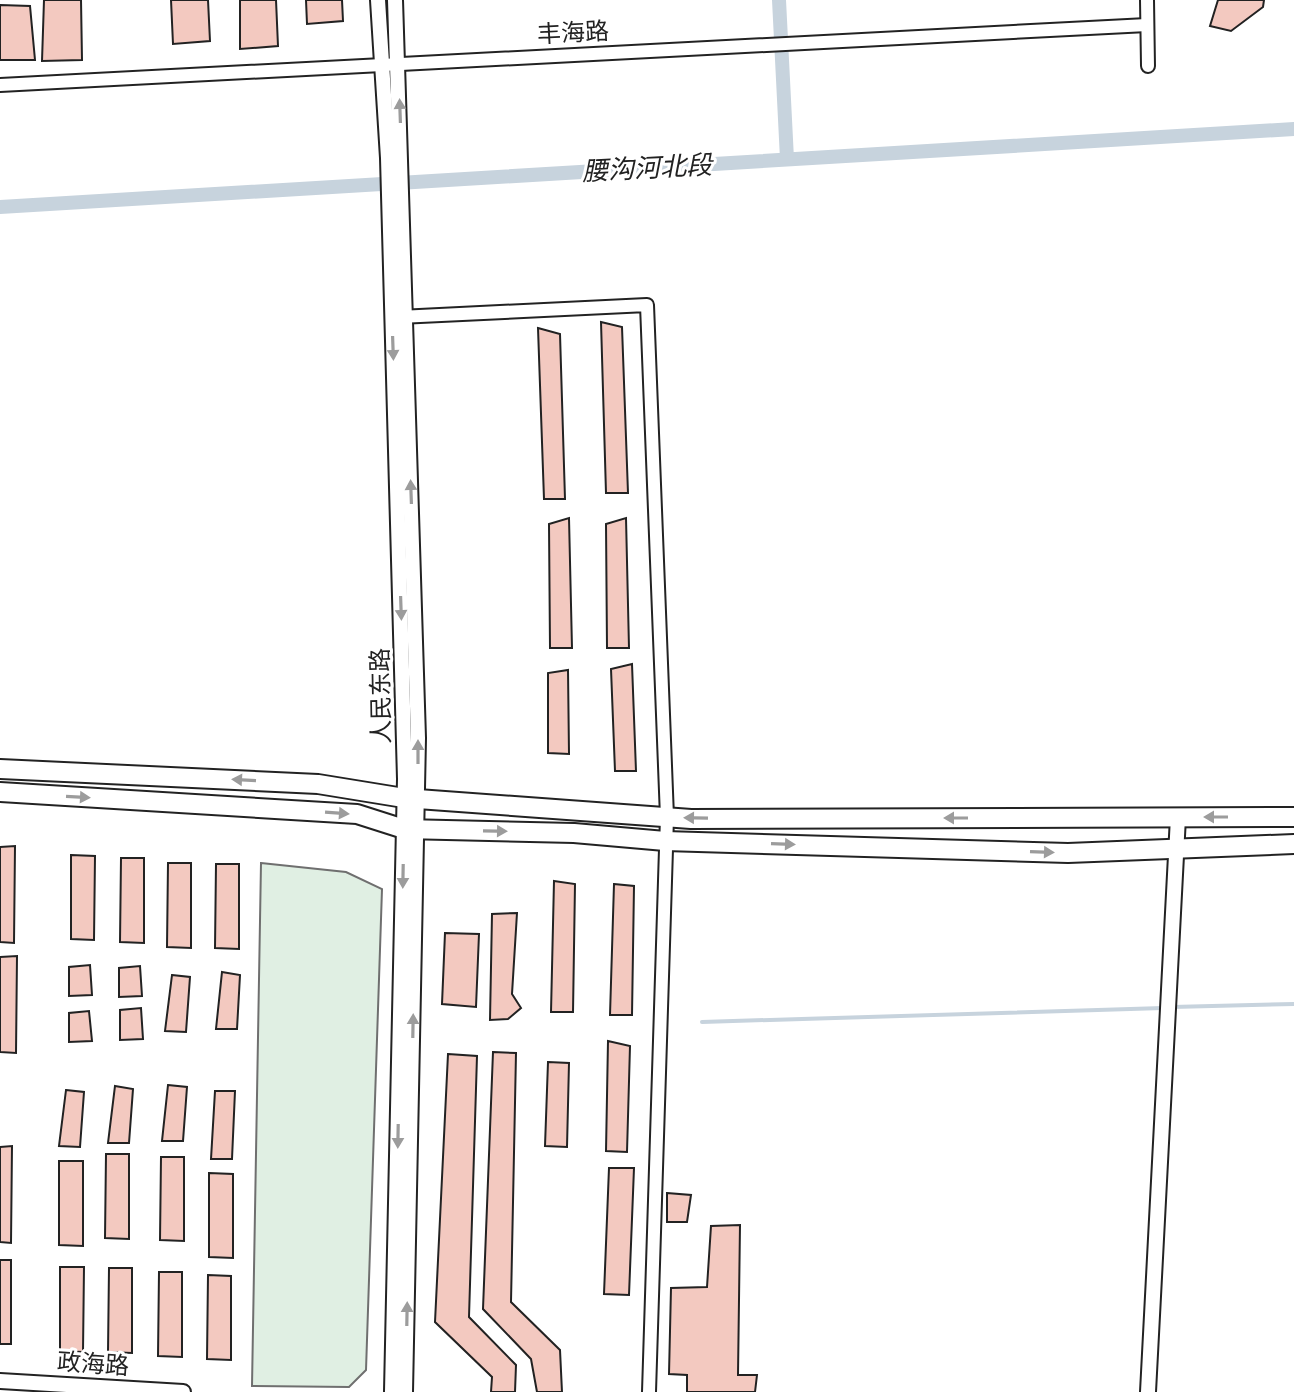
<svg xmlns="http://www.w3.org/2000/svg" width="1294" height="1392" viewBox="0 0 1294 1392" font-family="Inter,'Noto Sans SC',sans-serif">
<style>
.green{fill:#e0efe3;stroke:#6f6f6f;stroke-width:2}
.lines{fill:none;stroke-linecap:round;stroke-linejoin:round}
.stream{stroke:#c7d3dd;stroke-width:4}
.canal{stroke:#c7d3dd;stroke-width:14}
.building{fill:#f3c9c0;stroke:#222;stroke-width:2}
.minor-casing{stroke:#222;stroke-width:16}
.tertiary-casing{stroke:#222;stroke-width:18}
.primary-casing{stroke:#222;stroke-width:22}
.minor{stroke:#fff;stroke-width:12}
.tertiary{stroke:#fff;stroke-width:14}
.primary{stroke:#fff;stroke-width:18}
.oneway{fill:#9c9c9c}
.labels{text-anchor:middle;stroke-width:6;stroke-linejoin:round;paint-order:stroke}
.street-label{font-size:24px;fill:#222;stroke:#fff}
.water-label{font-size:26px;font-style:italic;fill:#222;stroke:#fff}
</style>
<rect width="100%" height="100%" fill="#fff"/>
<!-- green -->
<polygon class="green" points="261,863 346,872 382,889 366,1370 349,1387 252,1386"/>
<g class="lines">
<!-- stream -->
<g class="stream">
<polyline points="1172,1007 1294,1004"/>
<polyline points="702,1022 1163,1008"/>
</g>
<!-- canal -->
<g class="canal">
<polyline points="779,0 787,159"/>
<polyline points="0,207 1294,129"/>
</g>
</g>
<!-- building -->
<g class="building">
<polygon points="44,0 81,0 82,60 42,61"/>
<polygon points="171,0 208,0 210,41 173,44"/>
<polygon points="240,0 276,0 278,46 240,49"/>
<polygon points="306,0 342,0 343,21 307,24"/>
<polygon points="1218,0 1264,0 1263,7 1231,31 1210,26"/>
<polygon points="0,5 30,6 35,60 0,60"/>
<polygon points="601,322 622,327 628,493 606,493"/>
<polygon points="538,328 560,334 565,499 544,499"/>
<polygon points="569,518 572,648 550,648 549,524"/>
<polygon points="626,518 629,648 607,648 606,524"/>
<polygon points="632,664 636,771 615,771 611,669"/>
<polygon points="568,670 569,754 548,753 548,673"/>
<polygon points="15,846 14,943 0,942 0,847"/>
<polygon points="71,855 95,856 94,940 71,939"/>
<polygon points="121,858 144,858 144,943 120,942"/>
<polygon points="168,863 191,863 191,948 167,947"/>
<polygon points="216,864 239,864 239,949 215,948"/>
<polygon points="554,881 575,884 573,1012 551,1012"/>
<polygon points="614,884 634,886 632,1015 610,1015"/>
<polygon points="517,913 512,994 521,1008 508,1019 490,1020 492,914"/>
<polygon points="445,933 479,934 476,1007 442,1004"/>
<polygon points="17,956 16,1053 0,1052 0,957"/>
<polygon points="90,965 92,995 69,996 69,967"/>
<polygon points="140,966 142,996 119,997 119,968"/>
<polygon points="222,972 240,975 237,1029 216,1029"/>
<polygon points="172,975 190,977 186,1032 165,1031"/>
<polygon points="141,1008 143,1039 120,1040 120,1010"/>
<polygon points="89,1011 92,1041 69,1042 69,1013"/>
<polygon points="608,1041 630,1046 627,1152 606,1151"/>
<polygon points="493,1052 516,1053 511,1302 560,1350 562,1392 537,1392 531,1359 483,1309"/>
<polygon points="448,1054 477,1056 469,1317 516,1365 515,1392 491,1392 492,1377 435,1322"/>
<polygon points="548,1062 569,1063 567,1147 545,1146"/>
<polygon points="168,1085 187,1087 183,1141 162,1141"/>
<polygon points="115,1086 133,1089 129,1143 108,1143"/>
<polygon points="66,1090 84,1092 80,1147 59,1146"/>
<polygon points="215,1091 235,1091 232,1159 211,1159"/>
<polygon points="12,1146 11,1243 0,1242 0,1147"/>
<polygon points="106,1154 129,1154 129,1239 105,1238"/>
<polygon points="161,1157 184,1157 184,1241 160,1240"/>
<polygon points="59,1161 83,1161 83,1246 59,1245"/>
<polygon points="609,1168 634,1168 629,1295 604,1294"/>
<polygon points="209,1173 233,1174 233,1258 209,1257"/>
<polygon points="667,1193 691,1195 687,1222 667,1222"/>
<polygon points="740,1225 738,1375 757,1375 755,1392 687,1392 687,1375 669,1374 671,1288 707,1287 711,1226"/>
<rect x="0" y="1260" width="11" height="84"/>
<polygon points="60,1267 84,1267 83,1352 60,1351"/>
<polygon points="109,1268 132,1268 132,1353 108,1352"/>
<polygon points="159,1272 182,1272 182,1357 158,1356"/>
<polygon points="208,1275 231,1276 231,1360 207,1359"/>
</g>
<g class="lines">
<defs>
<g id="minor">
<polyline points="1147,0 1148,66"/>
<polyline points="0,85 1147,25"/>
<polyline points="399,317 647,305 667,817 649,1392"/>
</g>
<g id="tertiary">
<polyline points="378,0 388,158 405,779 392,1392"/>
<polyline points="395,0 418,738 405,1392"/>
<polyline points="0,1381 183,1392"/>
<polyline points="1148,1392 1178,817"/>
</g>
<g id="primary">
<polyline points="0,769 318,784 404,798 691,819 1294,817"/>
<polyline points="0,792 357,814 404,829 574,833 665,841 1068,853 1294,844"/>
</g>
</defs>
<!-- minor casing -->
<use href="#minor" class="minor-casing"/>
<!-- tertiary casing -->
<use href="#tertiary" class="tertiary-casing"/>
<!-- primary casing -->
<use href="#primary" class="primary-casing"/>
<!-- minor -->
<use href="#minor" class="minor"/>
<!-- tertiary -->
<use href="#tertiary" class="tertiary"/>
<!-- primary -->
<use href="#primary" class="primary"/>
</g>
<!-- one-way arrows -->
<defs><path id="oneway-solid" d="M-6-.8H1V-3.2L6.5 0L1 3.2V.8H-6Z" transform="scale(2)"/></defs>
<g class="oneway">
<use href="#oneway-solid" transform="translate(400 111) rotate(-92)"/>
<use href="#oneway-solid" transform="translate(393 348) rotate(88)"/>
<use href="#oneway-solid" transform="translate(411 492) rotate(-92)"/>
<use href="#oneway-solid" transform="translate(401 608) rotate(88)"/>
<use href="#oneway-solid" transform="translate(418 752) rotate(-90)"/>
<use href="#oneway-solid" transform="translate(244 780) rotate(-177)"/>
<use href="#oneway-solid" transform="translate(78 797) rotate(3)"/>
<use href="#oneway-solid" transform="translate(337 813) rotate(4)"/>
<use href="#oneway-solid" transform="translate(1216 817) rotate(180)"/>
<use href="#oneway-solid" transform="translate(696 818) rotate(-179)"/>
<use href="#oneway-solid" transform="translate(956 818) rotate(180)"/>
<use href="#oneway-solid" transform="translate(495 831) rotate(1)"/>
<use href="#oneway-solid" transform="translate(783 844) rotate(2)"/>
<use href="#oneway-solid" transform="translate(1042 852) rotate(2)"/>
<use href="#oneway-solid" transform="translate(403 876) rotate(91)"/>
<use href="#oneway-solid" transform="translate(413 1026) rotate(-89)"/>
<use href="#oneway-solid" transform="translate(398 1136) rotate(91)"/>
<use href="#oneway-solid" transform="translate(407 1314) rotate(-89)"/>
</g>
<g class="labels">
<!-- street labels -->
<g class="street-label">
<text transform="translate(573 33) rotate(-3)" y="8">丰海路</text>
<text transform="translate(381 696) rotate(-91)" y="8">人民东路</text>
<text transform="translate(93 1364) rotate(4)" y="8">政海路</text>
</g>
<!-- water labels -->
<g class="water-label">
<text transform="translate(647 168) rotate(-3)" y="9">腰沟河北段</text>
</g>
</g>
</svg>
